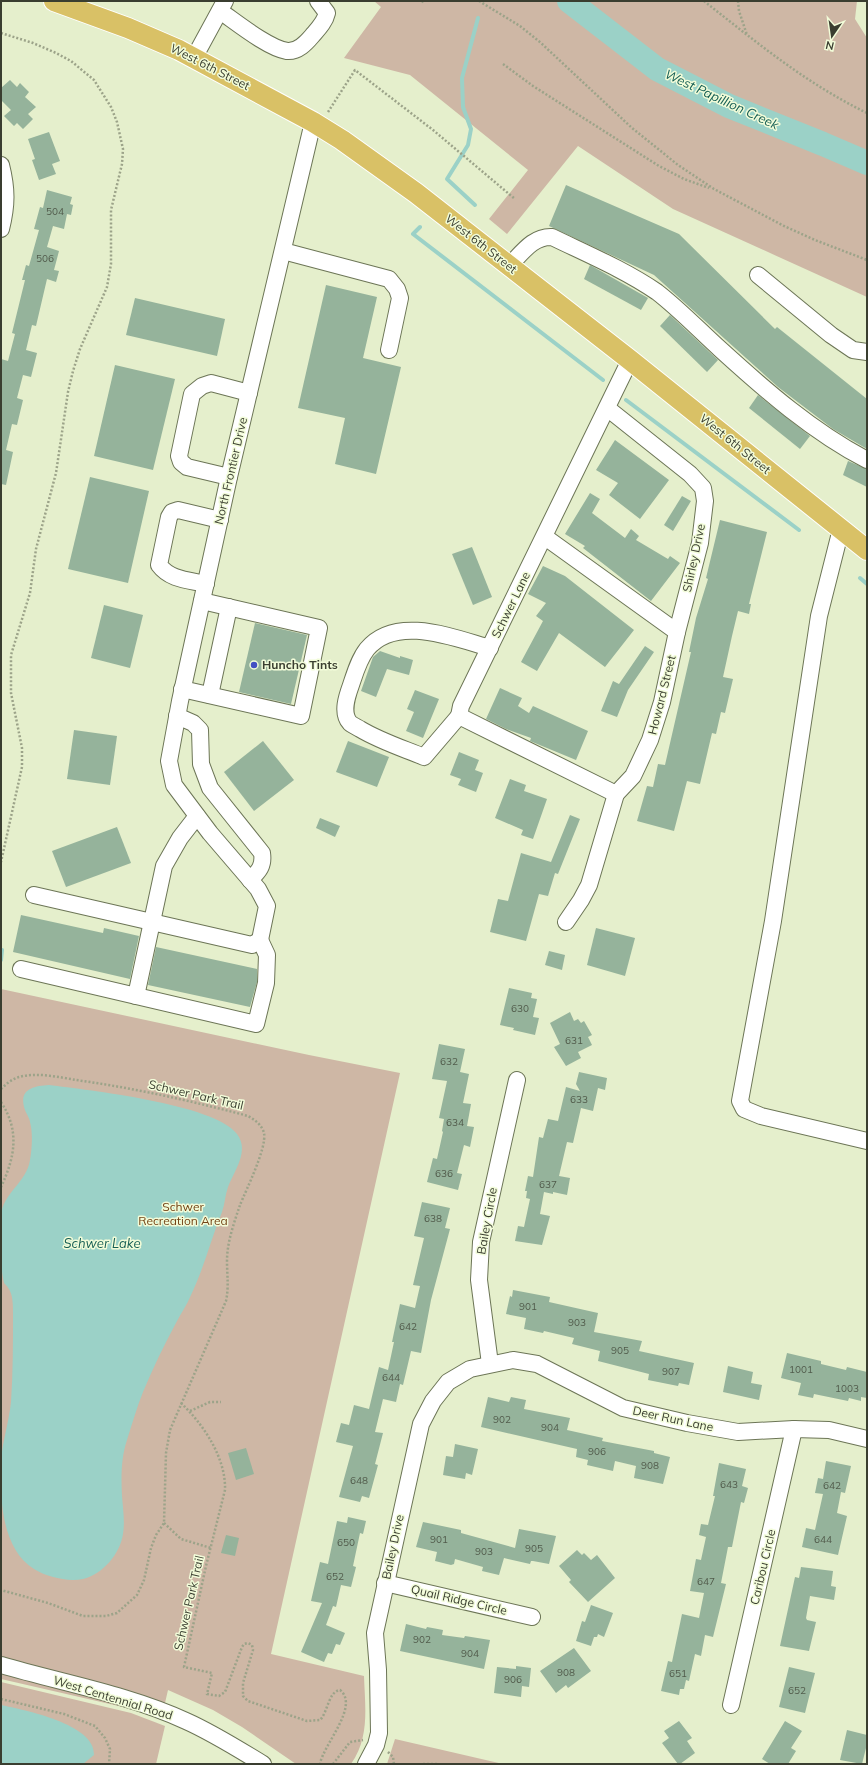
<svg xmlns="http://www.w3.org/2000/svg" width="868" height="1765" viewBox="0 0 868 1765" font-family="Mulish,sans-serif">
<style>
.green{fill:#ceb7a5}
.water{fill:#9bd1c7}
.lines{fill:none;stroke-linecap:round;stroke-linejoin:round}
.stream{stroke:#9bd1c7;stroke-width:4}
.river{stroke:#9bd1c7;stroke-width:24}
.building{fill:#95b39b}
.minor-casing{stroke:#6c7556;stroke-width:18}
.major-casing{stroke:#fff;stroke-width:22}
.path{stroke:#9ca389;stroke-width:2.5;stroke-dasharray:2 2;stroke-linecap:butt}
.minor{stroke:#fff;stroke-width:16}
.major{stroke:#d9c166;stroke-width:20}
.poi-dot{fill:#434fc3;stroke:#f2fcd9;stroke-width:1.5}
.labels{text-anchor:middle;stroke-width:3;stroke-linejoin:round;paint-order:stroke}
.number-label{font-size:10px;fill:#515b4b}
.street-label{font-size:12px;fill:#3a3e30;stroke:#f2fcd9}
.poi-label{font-size:12px;font-weight:bold;fill:#3a3e30;stroke:#f2fcd9;text-anchor:start}
.park-label{font-size:12px;fill:#734316;stroke:#f2fcd9}
.water-label{font-size:13px;font-style:italic;fill:#155e54;stroke:#f2fcd9}
</style>
<rect width="100%" height="100%" fill="#e5efcc"/>
<!-- green -->
<g class="green">
<polygon points="374,1 857,1 855,19 867,38 867,297 673,209 578,146 507,234 489,219 528,170 410,75 344,58 381,7"/>
<path d="M1 989 309 1055 400 1073 271 1654 364 1676C365 1707 370 1737 351 1764H296L242 1727 213 1710 168 1690 162 1716 1 1679Z"/>
<polygon points="1,1682 131,1713 165,1726 156,1764 1,1764"/>
<polygon points="395,1739 503,1764 387,1764"/>
</g>
<!-- water -->
<g class="water">
<path d="M49 1085C88 1090 215 1104 237 1134 250 1151 234 1171 228 1187 225 1195 225 1204 222 1212 211 1239 204 1268 191 1295 187 1305 181 1313 176 1323 164 1345 153 1368 143 1392 137 1407 132 1424 127 1440 121 1458 121 1477 122 1496 123 1509 125 1522 123 1534 120 1554 103 1574 83 1579 67 1582 47 1577 34 1569 0 1548 0 1494 1 1459 3 1440 9 1421 11 1402 13 1373 13 1343 13 1314 13 1305 13 1296 9 1289 4 1281 5 1287 3 1278 0 1264 0 1230 1 1215 3 1193 27 1182 30 1160 32 1149 33 1133 30 1122 30 1119 26 1113 25 1110 18 1090 32 1086 49 1085Z"/>
<path d="M1 1705C24 1710 96 1724 94 1755L83 1764H1Z"/>
</g>
<g class="lines">
<!-- stream -->
<g class="stream">
<polyline points="475,205 447,179 468,145 471,129 463,107 462,78 478,18"/>
<polyline points="420,227 413,234 603,380"/>
<polyline points="626,400 799,530"/>
<polyline points="860,578 867,584"/>
<polyline points="1,960 2,950"/>
</g>
<!-- river -->
<polyline class="river" points="569,1 657,69 729,106 823,144 867,163"/>
</g>
<!-- building -->
<g class="building">
<polygon points="10,80 17,87 20,83 29,92 25,97 36,107 28,114 33,119 23,129 17,123 14,126 4,116 11,110 1,100 1,88"/>
<polygon points="49,132 60,161 52,164 56,174 39,180 32,160 35,159 28,139"/>
<polygon points="566,185 679,234 775,329 777,327 867,399 867,449 833,429 778,387 654,275 549,226"/>
<polygon points="47,190 72,197 70,204 73,205 71,215 67,214 64,229 53,226 47,247 59,251 54,270 59,271 56,282 47,279 36,326 32,325 26,350 37,353 31,377 23,375 17,398 23,400 17,425 12,424 6,450 13,452 6,485 1,484 1,359 8,361 15,334 12,333 25,280 22,280 26,265 29,266 39,230 34,229 40,207 43,208"/>
<polygon points="590,265 648,298 641,310 584,279"/>
<polygon points="326,285 377,297 363,358 401,367 376,474 335,464 345,418 298,408"/>
<polygon points="135,298 225,319 217,356 126,335"/>
<polygon points="670,315 718,360 707,372 660,326"/>
<polygon points="115,365 175,379 153,470 94,456"/>
<polygon points="758,395 810,436 800,449 749,408"/>
<polygon points="615,440 669,480 640,519 609,495 618,483 596,470"/>
<polygon points="848,461 867,469 867,487 843,475"/>
<polygon points="90,477 149,491 128,583 68,569"/>
<polygon points="590,493 600,499 592,513 625,538 631,529 639,536 636,540 668,559 670,556 680,563 651,601 583,548 585,546 565,534"/>
<polygon points="682,496 691,501 673,531 664,525"/>
<polygon points="720,520 767,532 749,604 751,604 749,614 738,611 732,636 723,677 733,679 725,713 721,712 716,734 712,733 700,784 687,781 674,831 637,821 647,786 653,787 658,764 665,765 691,652 689,652 696,618 708,579 706,578"/>
<polygon points="472,547 492,597 473,605 452,554"/>
<polygon points="543,566 565,576 634,630 605,667 559,633 537,671 521,662 543,621 536,616 546,603 528,594"/>
<polygon points="104,605 143,615 130,668 91,658"/>
<polygon points="255,623 307,635 291,704 239,692"/>
<polygon points="645,646 654,652 628,690 617,717 601,711 613,681 619,684"/>
<polygon points="380,651 400,658 400,656 413,660 409,675 387,669 376,697 361,691 373,657"/>
<polygon points="500,688 522,698 518,706 529,713 533,706 588,731 576,760 530,741 531,738 506,729 486,719"/>
<polygon points="415,690 439,699 423,738 406,731 414,712 407,709"/>
<polygon points="74,730 117,736 110,785 67,779"/>
<polygon points="263,741 294,780 254,811 224,772"/>
<polygon points="348,741 389,757 377,787 336,772"/>
<polygon points="459,752 479,760 475,770 483,773 476,792 458,785 461,779 450,775"/>
<polygon points="510,779 526,785 524,791 547,799 533,839 521,835 523,830 495,818"/>
<polygon points="570,815 580,819 558,874 555,873 548,896 539,894 526,941 490,932 498,899 508,901 521,853 551,862"/>
<polygon points="320,818 340,826 335,837 316,828"/>
<polygon points="117,827 131,863 66,887 52,851"/>
<polygon points="21,915 103,933 104,928 139,936 130,979 13,952"/>
<polygon points="596,928 635,938 625,976 587,965"/>
<polygon points="156,947 257,969 257,982 250,1007 148,985"/>
<polygon points="549,951 565,955 562,970 545,965"/>
<polygon points="509,988 532,993 531,998 537,999 533,1017 539,1018 535,1035 513,1030 514,1028 500,1025"/>
<polygon points="570,1012 574,1021 578,1019 581,1023 584,1021 592,1035 588,1037 592,1045 578,1052 581,1058 566,1066 554,1047 560,1044 550,1023"/>
<polygon points="439,1044 465,1049 460,1072 469,1074 463,1103 471,1104 467,1126 474,1127 470,1147 464,1145 457,1173 462,1174 458,1190 427,1182 433,1158 437,1159 443,1132 442,1131 444,1119 439,1118 447,1081 432,1079"/>
<polygon points="579,1072 607,1078 605,1090 598,1088 593,1111 581,1108 573,1143 567,1142 559,1176 570,1178 567,1195 553,1192 553,1194 544,1192 540,1214 550,1216 542,1245 515,1241 518,1226 524,1227 530,1199 526,1198 527,1191 525,1191 528,1176 533,1177 539,1137 543,1138 548,1119 558,1121 566,1087 580,1091 576,1084"/>
<polygon points="422,1202 450,1208 445,1228 450,1229 431,1300 421,1353 411,1351 403,1385 400,1384 396,1402 383,1399 375,1432 383,1433 375,1464 378,1465 369,1498 362,1496 360,1502 339,1497 353,1446 336,1442 341,1423 349,1425 354,1405 369,1409 379,1367 388,1370 394,1342 392,1342 400,1304 415,1308 420,1286 413,1285 424,1238 414,1236"/>
<polygon points="513,1290 550,1297 549,1302 598,1313 594,1332 642,1341 639,1351 694,1363 689,1385 679,1383 678,1386 648,1380 649,1374 598,1361 600,1351 572,1344 574,1338 544,1331 543,1333 524,1329 526,1318 506,1314 510,1296 512,1297"/>
<polygon points="787,1353 821,1361 821,1364 846,1370 847,1367 867,1372 867,1398 861,1397 861,1401 849,1398 848,1401 814,1394 813,1398 798,1395 801,1383 781,1378"/>
<polygon points="728,1366 753,1372 751,1383 762,1385 759,1400 723,1392"/>
<polygon points="488,1397 509,1402 511,1397 526,1400 524,1409 570,1418 567,1430 603,1438 602,1441 654,1451 654,1453 670,1457 663,1484 634,1478 636,1466 615,1461 613,1471 587,1465 588,1460 576,1457 577,1449 481,1427"/>
<polygon points="455,1444 478,1449 472,1475 466,1473 465,1479 443,1475 446,1456 453,1457"/>
<polygon points="246,1448 254,1474 236,1480 228,1453"/>
<polygon points="826,1461 851,1466 845,1493 841,1492 837,1513 847,1516 838,1555 802,1547 806,1528 815,1530 823,1494 815,1493 818,1478 823,1479"/>
<polygon points="719,1463 746,1469 742,1486 748,1488 744,1503 741,1502 732,1547 728,1547 721,1583 726,1584 713,1637 705,1635 701,1656 695,1654 689,1681 686,1680 684,1689 680,1689 679,1695 661,1691 668,1661 672,1662 682,1614 699,1618 704,1593 690,1591 696,1559 701,1560 706,1537 699,1535 701,1524 708,1525 715,1496 713,1496"/>
<polygon points="348,1517 366,1521 363,1534 360,1533 353,1566 356,1567 351,1587 341,1585 336,1607 333,1606 326,1625 345,1633 340,1645 336,1644 332,1654 328,1653 324,1662 301,1652 322,1603 311,1601 320,1562 328,1564 337,1521 347,1523"/>
<polygon points="423,1522 461,1530 461,1533 515,1548 519,1529 556,1536 549,1564 533,1561 531,1561 530,1564 504,1558 499,1575 482,1571 483,1567 455,1559 454,1564 451,1565 435,1561 437,1552 416,1547"/>
<polygon points="226,1535 239,1538 235,1556 221,1553"/>
<polygon points="577,1550 582,1555 584,1553 591,1560 597,1555 615,1578 588,1602 569,1582 571,1580 559,1566"/>
<polygon points="801,1567 833,1571 831,1586 836,1587 834,1600 810,1596 806,1618 807,1620 816,1622 809,1651 780,1646 795,1577 799,1578"/>
<polygon points="591,1605 613,1613 604,1637 598,1634 597,1637 594,1637 591,1646 576,1641 582,1621 585,1622"/>
<polygon points="406,1624 426,1629 427,1627 443,1630 442,1635 464,1638 465,1636 490,1640 484,1669 400,1651"/>
<polygon points="574,1648 591,1671 568,1688 566,1685 556,1693 540,1671"/>
<polygon points="516,1666 531,1668 529,1687 522,1686 521,1697 494,1693 497,1667 516,1669"/>
<polygon points="789,1667 815,1673 805,1713 779,1707"/>
<polygon points="679,1721 692,1738 687,1741 695,1753 680,1764 678,1764 662,1743 669,1738 664,1731"/>
<polygon points="785,1721 802,1731 791,1748 796,1751 788,1764 770,1764 762,1759"/>
<polygon points="847,1730 867,1735 867,1748 866,1748 862,1764 840,1760"/>
</g>
<g class="lines">
<defs>
<g id="minor">
<path d="M220 11C236 22 268 48 287 51 298 52 306 43 312 36 318 29 325 22 327 13L318 1"/>
<polyline points="194,58 225,1"/>
<path d="M1 165C7 189 7 205 1 229"/>
<polyline points="283,251 389,279 397,289 400,298 389,350"/>
<path d="M509 266C522 253 533 236 552 237 587 254 625 270 657 292 679 309 699 330 720 349 765 390 813 432 867 460"/>
<polyline points="758,275 831,335 853,350 867,352"/>
<polyline points="229,477 187,467 181,462 179,456 192,394 202,386 211,383 249,393"/>
<polyline points="841,529 819,616 773,921 740,1101 744,1109 761,1116 867,1141"/>
<polyline points="545,537 677,632"/>
<path d="M206 584C189 580 170 580 159 565L169 517 172 512 178 510 220 520"/>
<polyline points="182,689 301,716 319,628 202,601"/>
<polyline points="210,695 229,607"/>
<path d="M177 716 193 723 200 730 201 764 210 788 262 853C264 866 259 871 250 880"/>
<path d="M459 716 424 757C402 748 380 741 360 729 357 727 352 725 350 723 341 713 347 696 351 685 355 673 359 659 367 649 396 614 454 638 490 648"/>
<polyline points="616,794 459,716 461,706 630,360"/>
<polyline points="34,895 252,945 260,940 267,906 258,889 210,833 174,785 169,761 180,701 229,477 313,122"/>
<polyline points="566,922 581,900 589,885 616,794 633,776 650,740 662,702 677,632 700,543 705,501 703,488 690,474 607,408"/>
<polyline points="21,969 256,1024 266,983 267,955 260,940"/>
<polyline points="136,996 164,866 180,838 197,816"/>
<polyline points="490,1364 479,1280 481,1242 517,1080"/>
<polyline points="385,1583 532,1617"/>
<path d="M1 1665C62 1683 127 1694 186 1721 213 1733 238 1749 263 1764"/>
<polyline points="731,1705 794,1429"/>
<polyline points="366,1764 376,1745 379,1733 378,1670 375,1633 421,1424 433,1401 448,1382 470,1369 513,1360 537,1364 623,1408 687,1423 738,1432 794,1429 829,1430 867,1439"/>
</g>
<polyline id="major" points="54,1 128,28 179,50 313,122 342,140 416,193 630,360 867,550"/>
</defs>
<!-- minor casing -->
<use href="#minor" class="minor-casing"/>
<!-- major casing -->
<use href="#major" class="major-casing"/>
<!-- path -->
<g class="path">
<polyline points="422,1 424,3"/>
<polyline points="479,1 520,26 541,43 632,128 678,165 714,189 784,226 815,240 867,260"/>
<path d="M704 1C756 42 807 84 867 113"/>
<polyline points="738,1 739,11 747,35"/>
<polyline points="1,33 33,43 56,53 71,61 94,80 111,107 117,122 123,149 122,164 111,210 111,264 107,287 80,349 73,371 68,392 56,473 36,549 30,593 11,655 11,693 22,748 22,767 1,862"/>
<polyline points="503,64 533,86 659,166 684,179 709,188"/>
<polyline points="328,112 355,70 433,130 515,199"/>
<path d="M1 1089C6 1084 12 1079 19 1077 36 1072 59 1077 76 1080 134 1088 192 1101 248 1116 255 1120 262 1125 264 1133 267 1148 246 1190 240 1205 234 1223 227 1242 227 1261 227 1275 229 1287 226 1301L170 1430 166 1453 164 1523 156 1535 151 1548 144 1580 137 1595 117 1613 106 1616H83L48 1603 1 1590"/>
<path d="M1 1102C20 1131 15 1157 1 1187"/>
<path d="M181 1403C204 1425 226 1458 225 1490L206 1566 184 1667 212 1673 207 1694 219 1696 225 1692 242 1647 244 1644 248 1643 252 1645 253 1650 243 1683V1696L248 1701 307 1721 320 1720C328 1712 328 1692 340 1690 360 1706 323 1745 320 1764"/>
<polyline points="190,1411 210,1402 221,1402"/>
<polyline points="164,1523 181,1539 211,1548"/>
<polyline points="1,1699 64,1714 95,1726 105,1738 110,1749 109,1764"/>
<polyline points="388,1752 393,1757 394,1764"/>
<polyline points="333,1764 350,1742 363,1740"/>
<polyline points="423,1764 438,1764"/>
</g>
<!-- minor -->
<use href="#minor" class="minor"/>
<!-- major -->
<use href="#major" class="major"/>
</g>
<!-- markers -->
<circle class="poi-dot" cx="254" cy="665" r="4"/>
<g class="labels">
<!-- number labels -->
<g class="number-label">
<text x="55" y="215">504</text>
<text x="45" y="262">506</text>
<text x="520" y="1012">630</text>
<text x="574" y="1044">631</text>
<text x="449" y="1065">632</text>
<text x="579" y="1103">633</text>
<text x="455" y="1126">634</text>
<text x="444" y="1177">636</text>
<text x="548" y="1188">637</text>
<text x="433" y="1222">638</text>
<text x="528" y="1310">901</text>
<text x="577" y="1326">903</text>
<text x="408" y="1330">642</text>
<text x="620" y="1354">905</text>
<text x="801" y="1373">1001</text>
<text x="671" y="1375">907</text>
<text x="391" y="1381">644</text>
<text x="847" y="1392">1003</text>
<text x="502" y="1423">902</text>
<text x="550" y="1431">904</text>
<text x="597" y="1455">906</text>
<text x="650" y="1469">908</text>
<text x="359" y="1484">648</text>
<text x="729" y="1488">643</text>
<text x="832" y="1489">642</text>
<text x="439" y="1543">901</text>
<text x="823" y="1543">644</text>
<text x="346" y="1546">650</text>
<text x="534" y="1552">905</text>
<text x="484" y="1555">903</text>
<text x="335" y="1580">652</text>
<text x="706" y="1585">647</text>
<text x="422" y="1643">902</text>
<text x="470" y="1657">904</text>
<text x="566" y="1676">908</text>
<text x="678" y="1677">651</text>
<text x="513" y="1683">906</text>
<text x="797" y="1694">652</text>
</g>
<!-- street labels -->
<g class="street-label">
<text transform="translate(210 67) rotate(27)" y="4">West 6th Street</text>
<text transform="translate(481 244) rotate(38)" y="4">West 6th Street</text>
<text transform="translate(735 444) rotate(39)" y="4">West 6th Street</text>
<text transform="translate(231 471) rotate(-77)" y="4">North Frontier Drive</text>
<text transform="translate(694 558) rotate(-78)" y="4">Shirley Drive</text>
<text transform="translate(511 605) rotate(-64)" y="4">Schwer Lane</text>
<text transform="translate(662 695) rotate(-76)" y="4">Howard Street</text>
<text transform="translate(196 1095) rotate(13)" y="4">Schwer Park Trail</text>
<text transform="translate(487 1221) rotate(-80)" y="4">Bailey Circle</text>
<text transform="translate(673 1419) rotate(12)" y="4">Deer Run Lane</text>
<text transform="translate(393 1547) rotate(-78)" y="4">Bailey Drive</text>
<text transform="translate(763 1567) rotate(-77)" y="4">Caribou Circle</text>
<text transform="translate(459 1600) rotate(13)" y="4">Quail Ridge Circle</text>
<text transform="translate(189 1603) rotate(-77)" y="4">Schwer Park Trail</text>
<text transform="translate(113 1698) rotate(17)" y="4">West Centennial Road</text>
</g>
<!-- poi labels -->
<g class="poi-label">
<text x="262" y="669">Huncho Tints</text>
</g>
<!-- park labels -->
<g class="park-label">
<text x="183" y="1211">Schwer<tspan x="183" dy="14">Recreation Area</tspan></text>
</g>
<!-- water labels -->
<g class="water-label">
<text transform="translate(722 99) rotate(25)" y="5">West Papillion Creek</text>
<text x="102" y="1248">Schwer Lake</text>
</g>
</g>
<!-- border -->
<rect width="868" height="1765" fill="none" stroke="#3a3e30" stroke-width="4"/>
<!-- north arrow -->
<g transform="translate(832 36) rotate(193)" stroke="#f2fcd9" stroke-width="3" paint-order="stroke">
<path d="M0-3L7 15L0 10L-7 15Z" fill="#3a3e30"/>
<text y="-6" font-size="11" font-weight="bold" text-anchor="middle" fill="#3a3e30">N</text>
</g>
</svg>
